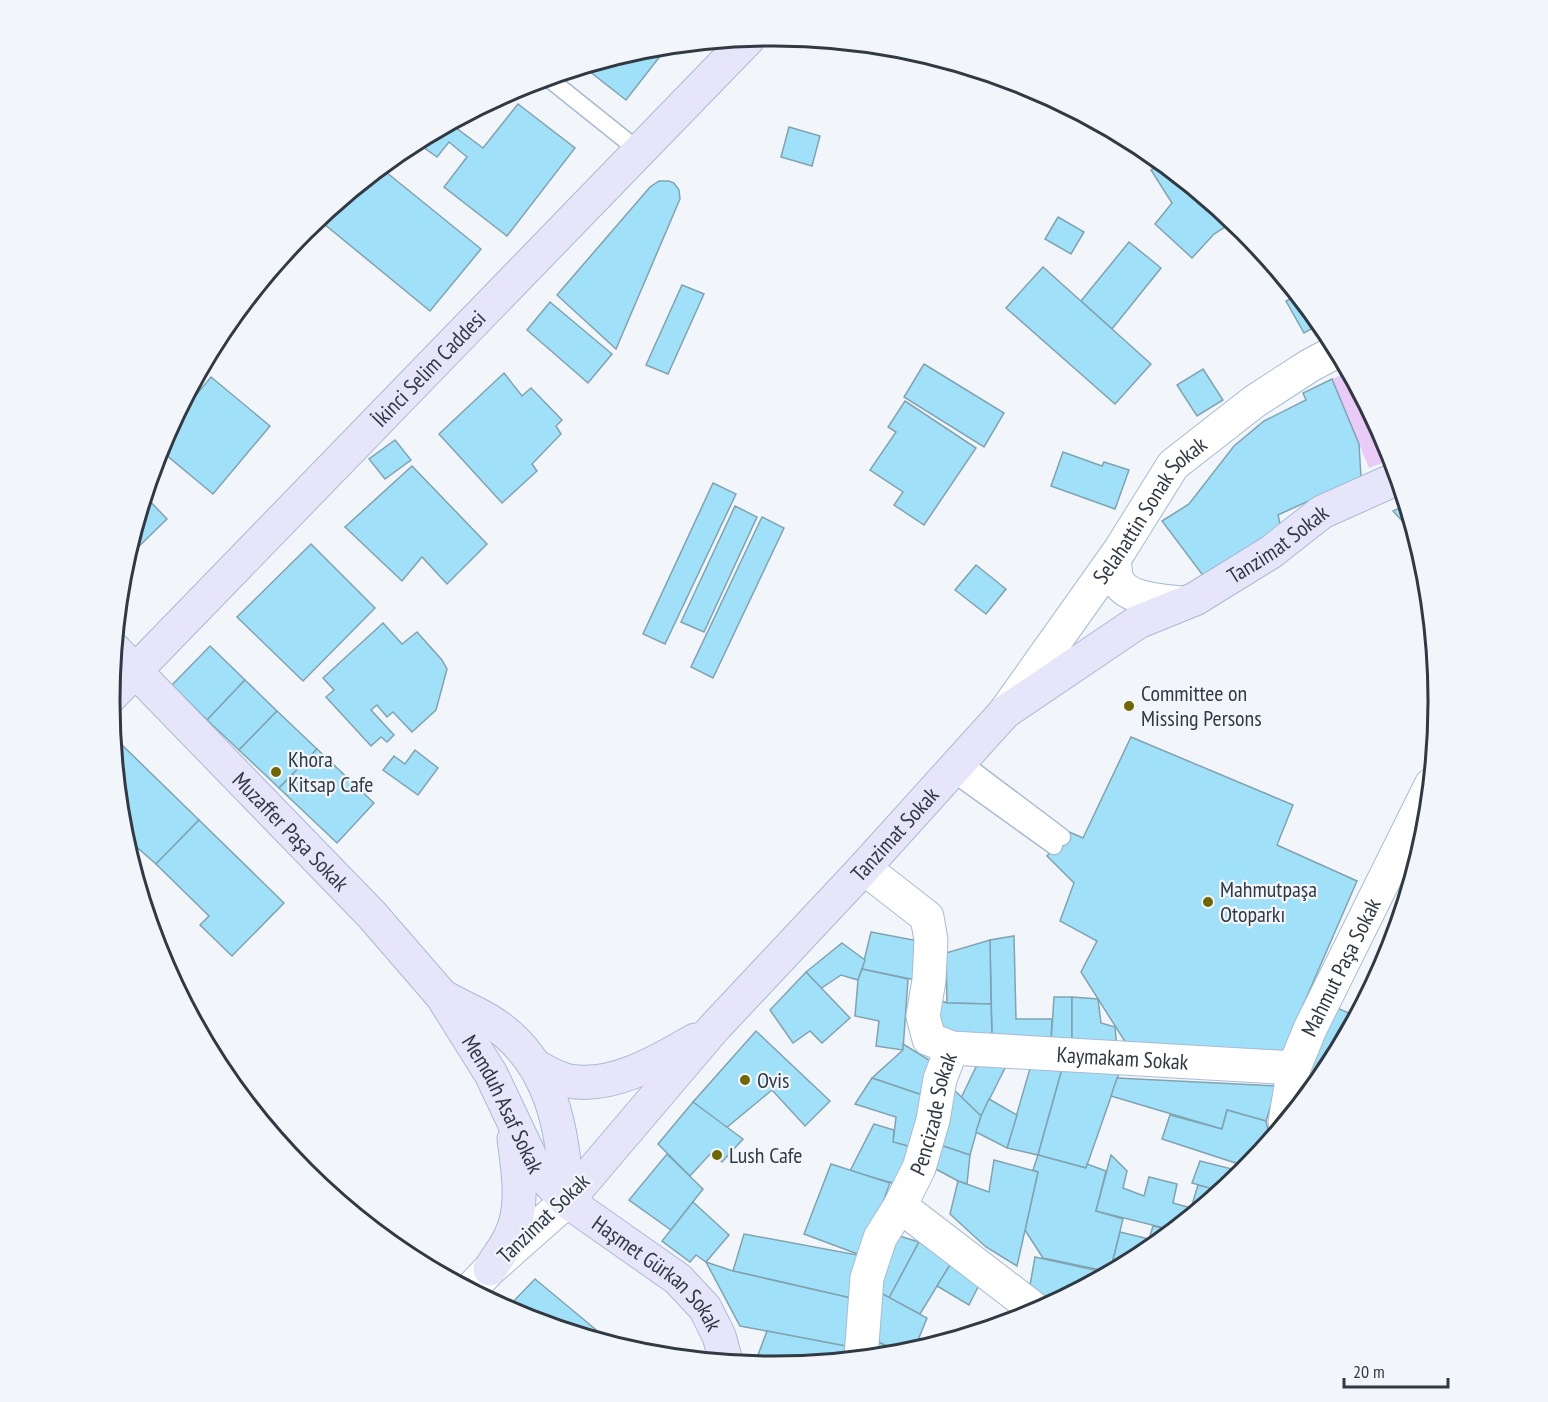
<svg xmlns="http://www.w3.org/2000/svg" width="1548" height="1402" viewBox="0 0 1548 1402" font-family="'PT Sans Narrow',sans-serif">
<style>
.green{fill:#eacbf8}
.building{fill:#a0e0f9;stroke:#81a3b0;stroke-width:1.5}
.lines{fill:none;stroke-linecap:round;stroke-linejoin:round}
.lane-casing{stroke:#a7bbd4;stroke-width:19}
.street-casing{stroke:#a7bbd4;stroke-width:35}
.secondary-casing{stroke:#a7bbd4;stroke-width:35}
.lane{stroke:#fff;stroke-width:16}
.street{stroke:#fff;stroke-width:33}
.secondary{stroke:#e6e5fa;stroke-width:33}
.poi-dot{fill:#706700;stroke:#f2f6fb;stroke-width:2}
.labels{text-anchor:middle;stroke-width:4.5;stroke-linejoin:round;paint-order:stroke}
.street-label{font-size:22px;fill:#313943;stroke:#f2f6fb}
.poi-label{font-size:22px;fill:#313943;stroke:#f2f6fb;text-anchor:start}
.rim{fill:none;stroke:#313943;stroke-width:3}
</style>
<rect width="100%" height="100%" fill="#f2f6fb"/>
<!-- green -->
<polygon class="green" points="1349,372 1389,447 1392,459 1369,468 1332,379"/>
<!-- building -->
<g class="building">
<polygon points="668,46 626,100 584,67 645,49"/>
<polygon points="518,104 575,148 507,236 444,187 467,157 449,142 437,157 416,142 463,117 455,127 483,148"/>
<polygon points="789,127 820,136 812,166 781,157"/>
<polygon points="1162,163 1233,222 1214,234 1192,258 1155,224 1172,203 1151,170"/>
<polygon points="381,168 481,249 430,311 318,219"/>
<polygon points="659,181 669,181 674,183 679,190 680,199 616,349 557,295 650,187"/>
<polygon points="1058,217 1084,232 1071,254 1045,239"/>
<polygon points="1129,242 1161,268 1112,329 1081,301"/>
<polygon points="1043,267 1151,364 1115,404 1006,308"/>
<polygon points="682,285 704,294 668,374 646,365"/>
<polygon points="1297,295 1320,324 1304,333 1286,301"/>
<polygon points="550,302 612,354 588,383 527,330"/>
<polygon points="924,364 1004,413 984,447 904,397"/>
<polygon points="1203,369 1223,400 1197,416 1177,385"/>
<polygon points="504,373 522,396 531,388 562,420 556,426 561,434 532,464 537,471 502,503 439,434"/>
<polygon points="211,377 270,426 213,494 159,449 171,425"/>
<polygon points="1332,379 1359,444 1361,477 1278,515 1283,537 1214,590 1162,521 1189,504 1234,446 1264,421 1306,400 1303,393"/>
<polygon points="905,401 976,448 924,525 894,505 903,492 870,470 896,432 888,427"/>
<polygon points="395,440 411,460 385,479 369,459"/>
<polygon points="1063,452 1102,466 1104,462 1129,470 1115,509 1051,486"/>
<polygon points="412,466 487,544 447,584 422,557 402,581 345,527"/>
<polygon points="713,483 736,494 665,644 643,634"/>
<polygon points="145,496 167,519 127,558 126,557"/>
<polygon points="1406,505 1416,536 1393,511"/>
<polygon points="735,506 757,517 704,632 681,622"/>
<polygon points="762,517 784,528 713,678 691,667"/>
<polygon points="311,544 375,608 303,681 237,617"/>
<polygon points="976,565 1006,589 986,614 955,590"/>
<polygon points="383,623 402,644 417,632 442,660 447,669 436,710 412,732 393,712 387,717 377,705 371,710 394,735 387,742 381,737 371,746 326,697 334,690 323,678"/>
<polygon points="210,646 245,680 207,720 172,685"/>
<polygon points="245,680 277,711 239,750 207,720"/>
<polygon points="277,711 317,749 279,788 239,750"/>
<polygon points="1131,737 1293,805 1277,845 1357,881 1282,1054 1131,1051 1081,972 1097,941 1060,921 1074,883 1047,856 1067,831 1083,838"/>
<polygon points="119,742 199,820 156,864 123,835 122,830 114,748"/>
<polygon points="317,749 374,803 337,843 279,788"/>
<polygon points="415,750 438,768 418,795 383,770 394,756 405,764"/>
<polygon points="199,820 284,903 232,956 200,925 209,916 156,864"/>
<polygon points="871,932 924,942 916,980 862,969"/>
<polygon points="1014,936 1016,1019 1052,1019 1051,1043 992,1036 990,940"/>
<polygon points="990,940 991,1004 947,1003 946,953"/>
<polygon points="842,943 865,960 858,980 841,975 820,989 806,972"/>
<polygon points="862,969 908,979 903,1050 876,1046 879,1021 855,1016 858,980"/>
<polygon points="806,972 850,1018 822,1043 810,1031 793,1043 770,1010"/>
<polygon points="1054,997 1072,997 1072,1043 1051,1043"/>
<polygon points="1072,997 1098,999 1101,1023 1115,1027 1117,1049 1072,1043"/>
<polygon points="937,999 947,1003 991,1004 992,1036 948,1034 938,1024"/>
<polygon points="1337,1008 1356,1016 1327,1071 1304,1098 1297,1095"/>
<polygon points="756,1031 830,1101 805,1126 772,1090 726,1128 693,1102"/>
<polygon points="903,1044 934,1063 928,1097 872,1078 903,1050"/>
<polygon points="1007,1064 981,1116 961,1098 977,1065"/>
<polygon points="1031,1065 1062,1069 1038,1155 1007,1148"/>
<polygon points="1062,1069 1120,1071 1086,1168 1038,1155"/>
<polygon points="872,1078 928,1097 915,1148 893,1142 896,1117 855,1104"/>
<polygon points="1117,1078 1277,1086 1266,1121 1227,1110 1222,1129 1111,1096"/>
<polygon points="950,1086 981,1116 970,1155 937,1144"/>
<polygon points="989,1099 1017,1115 1007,1148 976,1132 981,1116"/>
<polygon points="693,1102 743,1139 722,1162 712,1152 690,1176 658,1144"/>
<polygon points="1227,1110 1266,1121 1268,1130 1259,1153 1248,1167 1162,1139 1170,1115 1222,1129"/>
<polygon points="874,1124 894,1130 893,1142 915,1148 900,1185 850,1171"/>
<polygon points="937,1144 970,1155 967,1184 958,1181 932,1167"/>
<polygon points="667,1154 703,1189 671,1230 629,1200"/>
<polygon points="1038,1155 1086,1168 1087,1164 1106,1171 1096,1211 1123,1219 1110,1272 1043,1258 1025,1230 1038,1172 1033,1170"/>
<polygon points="1111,1155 1127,1171 1123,1188 1144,1196 1149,1177 1177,1184 1173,1203 1191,1208 1198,1185 1215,1189 1213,1197 1172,1230 1096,1211"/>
<polygon points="994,1160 1038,1172 1017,1266 986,1247 950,1214 958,1181 989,1192"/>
<polygon points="1200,1161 1244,1172 1220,1191 1192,1183"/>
<polygon points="831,1164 890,1183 863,1256 804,1234"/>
<polygon points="693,1202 729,1235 706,1262 696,1255 690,1262 662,1241"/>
<polygon points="1153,1226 1172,1230 1157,1242 1149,1239"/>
<polygon points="1120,1232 1149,1239 1146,1252 1110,1272"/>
<polygon points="744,1234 863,1256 851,1298 733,1271"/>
<polygon points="896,1235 919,1242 889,1298 881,1293 883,1276"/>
<polygon points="924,1238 953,1260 920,1314 889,1298 919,1242"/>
<polygon points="1035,1257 1108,1273 1050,1304 1030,1285"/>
<polygon points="953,1260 984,1275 969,1305 937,1286"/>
<polygon points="706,1262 733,1271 851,1298 851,1347 740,1326"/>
<polygon points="535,1279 612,1343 519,1315 507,1308"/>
<polygon points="881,1293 927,1318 914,1350 902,1353 874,1340"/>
<polygon points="767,1331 851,1347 849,1359 774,1366 755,1363"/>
<polygon points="874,1340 902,1353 871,1356"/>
</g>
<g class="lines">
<defs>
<g id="lane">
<polyline points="548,78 638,150"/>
<polyline points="961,761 1062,837"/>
<polyline points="951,772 1054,846"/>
</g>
<g id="street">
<path d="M1114 559C1115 565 1115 573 1117 579 1125 600 1164 601 1183 603"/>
<path id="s1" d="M1005 712 1120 550 1173 465 1255 401 1309 366 1337 351"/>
<path id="s2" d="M864 868 927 917 931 940 929 980 923 1016 929 1039 952 1048 1294 1068"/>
<path id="s3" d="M1285 1122 1294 1068 1310 1029 1431 785"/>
<polyline points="900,1206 1037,1311"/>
<polyline points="471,1289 490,1269 567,1201"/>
<path id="s4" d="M861 1357 867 1278 880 1238 900 1206 919 1168 933 1120 940 1079 952 1048"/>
</g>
<g id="secondary">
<path id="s5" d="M114 649 372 915 442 996 491 1074 536 1169 567 1201 678 1279 705 1308 719 1336 726 1361"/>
<path id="s6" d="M109 698 748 39"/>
<path d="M444 997C458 1005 474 1012 488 1020 553 1059 564 1133 567 1201"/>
<path d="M535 1066C545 1071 558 1079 569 1081 612 1089 659 1061 695 1040"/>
<path id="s7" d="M567 1201 714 1028 864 868 1005 712 1138 622 1195 599 1271 552 1322 512 1398 478"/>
<path d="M490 1269C497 1258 505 1248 510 1237 525 1208 518 1170 514 1139"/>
</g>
</defs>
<!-- lane casing -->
<use href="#lane" class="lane-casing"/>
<!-- street casing -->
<use href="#street" class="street-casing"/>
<!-- secondary casing -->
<use href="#secondary" class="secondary-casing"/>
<!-- lane -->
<use href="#lane" class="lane"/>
<!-- street -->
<use href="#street" class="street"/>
<!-- secondary -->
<use href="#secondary" class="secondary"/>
</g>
<!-- markers -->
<g class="poi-dot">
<circle cx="1129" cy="706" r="6"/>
<circle cx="276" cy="772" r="6"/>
<circle cx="1208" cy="902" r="6"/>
<circle cx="745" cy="1080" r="6"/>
<circle cx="717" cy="1155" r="6"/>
</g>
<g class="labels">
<!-- street labels -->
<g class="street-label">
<text dy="8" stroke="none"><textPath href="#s6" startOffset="459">İkinci Selim Caddesi</textPath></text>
<text dy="8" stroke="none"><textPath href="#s1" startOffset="249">Selahattin Sonak Sokak</textPath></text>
<text dy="8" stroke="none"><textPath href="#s7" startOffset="978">Tanzimat Sokak</textPath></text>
<text dy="8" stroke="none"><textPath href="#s5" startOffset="254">Muzaffer Paşa Sokak</textPath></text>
<text dy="8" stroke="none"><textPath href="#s7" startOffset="492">Tanzimat Sokak</textPath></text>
<text dy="8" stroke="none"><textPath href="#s3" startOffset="166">Mahmut Paşa Sokak</textPath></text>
<text dy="8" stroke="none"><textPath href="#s2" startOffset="399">Kaymakam Sokak</textPath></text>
<text dy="8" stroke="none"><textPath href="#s5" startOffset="602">Memduh Asaf Sokak</textPath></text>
<text dy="8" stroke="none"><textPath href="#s4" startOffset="258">Pencizade Sokak</textPath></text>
<text transform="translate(543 1218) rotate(-44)" y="8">Tanzimat Sokak</text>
<text dy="8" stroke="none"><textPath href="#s5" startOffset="836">Haşmet Gürkan Sokak</textPath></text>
</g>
<!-- poi labels -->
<g class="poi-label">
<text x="1141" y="701">Committee on<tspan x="1141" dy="25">Missing Persons</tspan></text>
<text x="288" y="767">Khora<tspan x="288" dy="25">Kitsap Cafe</tspan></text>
<text x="1220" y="897">Mahmutpaşa<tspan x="1220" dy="25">Otoparkı</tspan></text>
<text x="757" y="1088">Ovis</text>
<text x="729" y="1163">Lush Cafe</text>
</g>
</g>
<!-- crop -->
<path d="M0 0H1548V1402H0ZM774 46H774A654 654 0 0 1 1428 700V702A654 654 0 0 1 774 1356H774A654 654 0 0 1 120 702V700A654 654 0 0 1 774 46Z" fill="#f2f6fb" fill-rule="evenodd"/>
<path class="rim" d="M774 46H774A654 654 0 0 1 1428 700V702A654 654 0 0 1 774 1356H774A654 654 0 0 1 120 702V700A654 654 0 0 1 774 46Z"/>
<!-- scale -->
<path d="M1344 1378v9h104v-9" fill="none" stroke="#313943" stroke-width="3"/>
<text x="1353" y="1378" font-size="18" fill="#313943" stroke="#f2f6fb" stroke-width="4.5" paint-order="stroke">20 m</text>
</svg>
